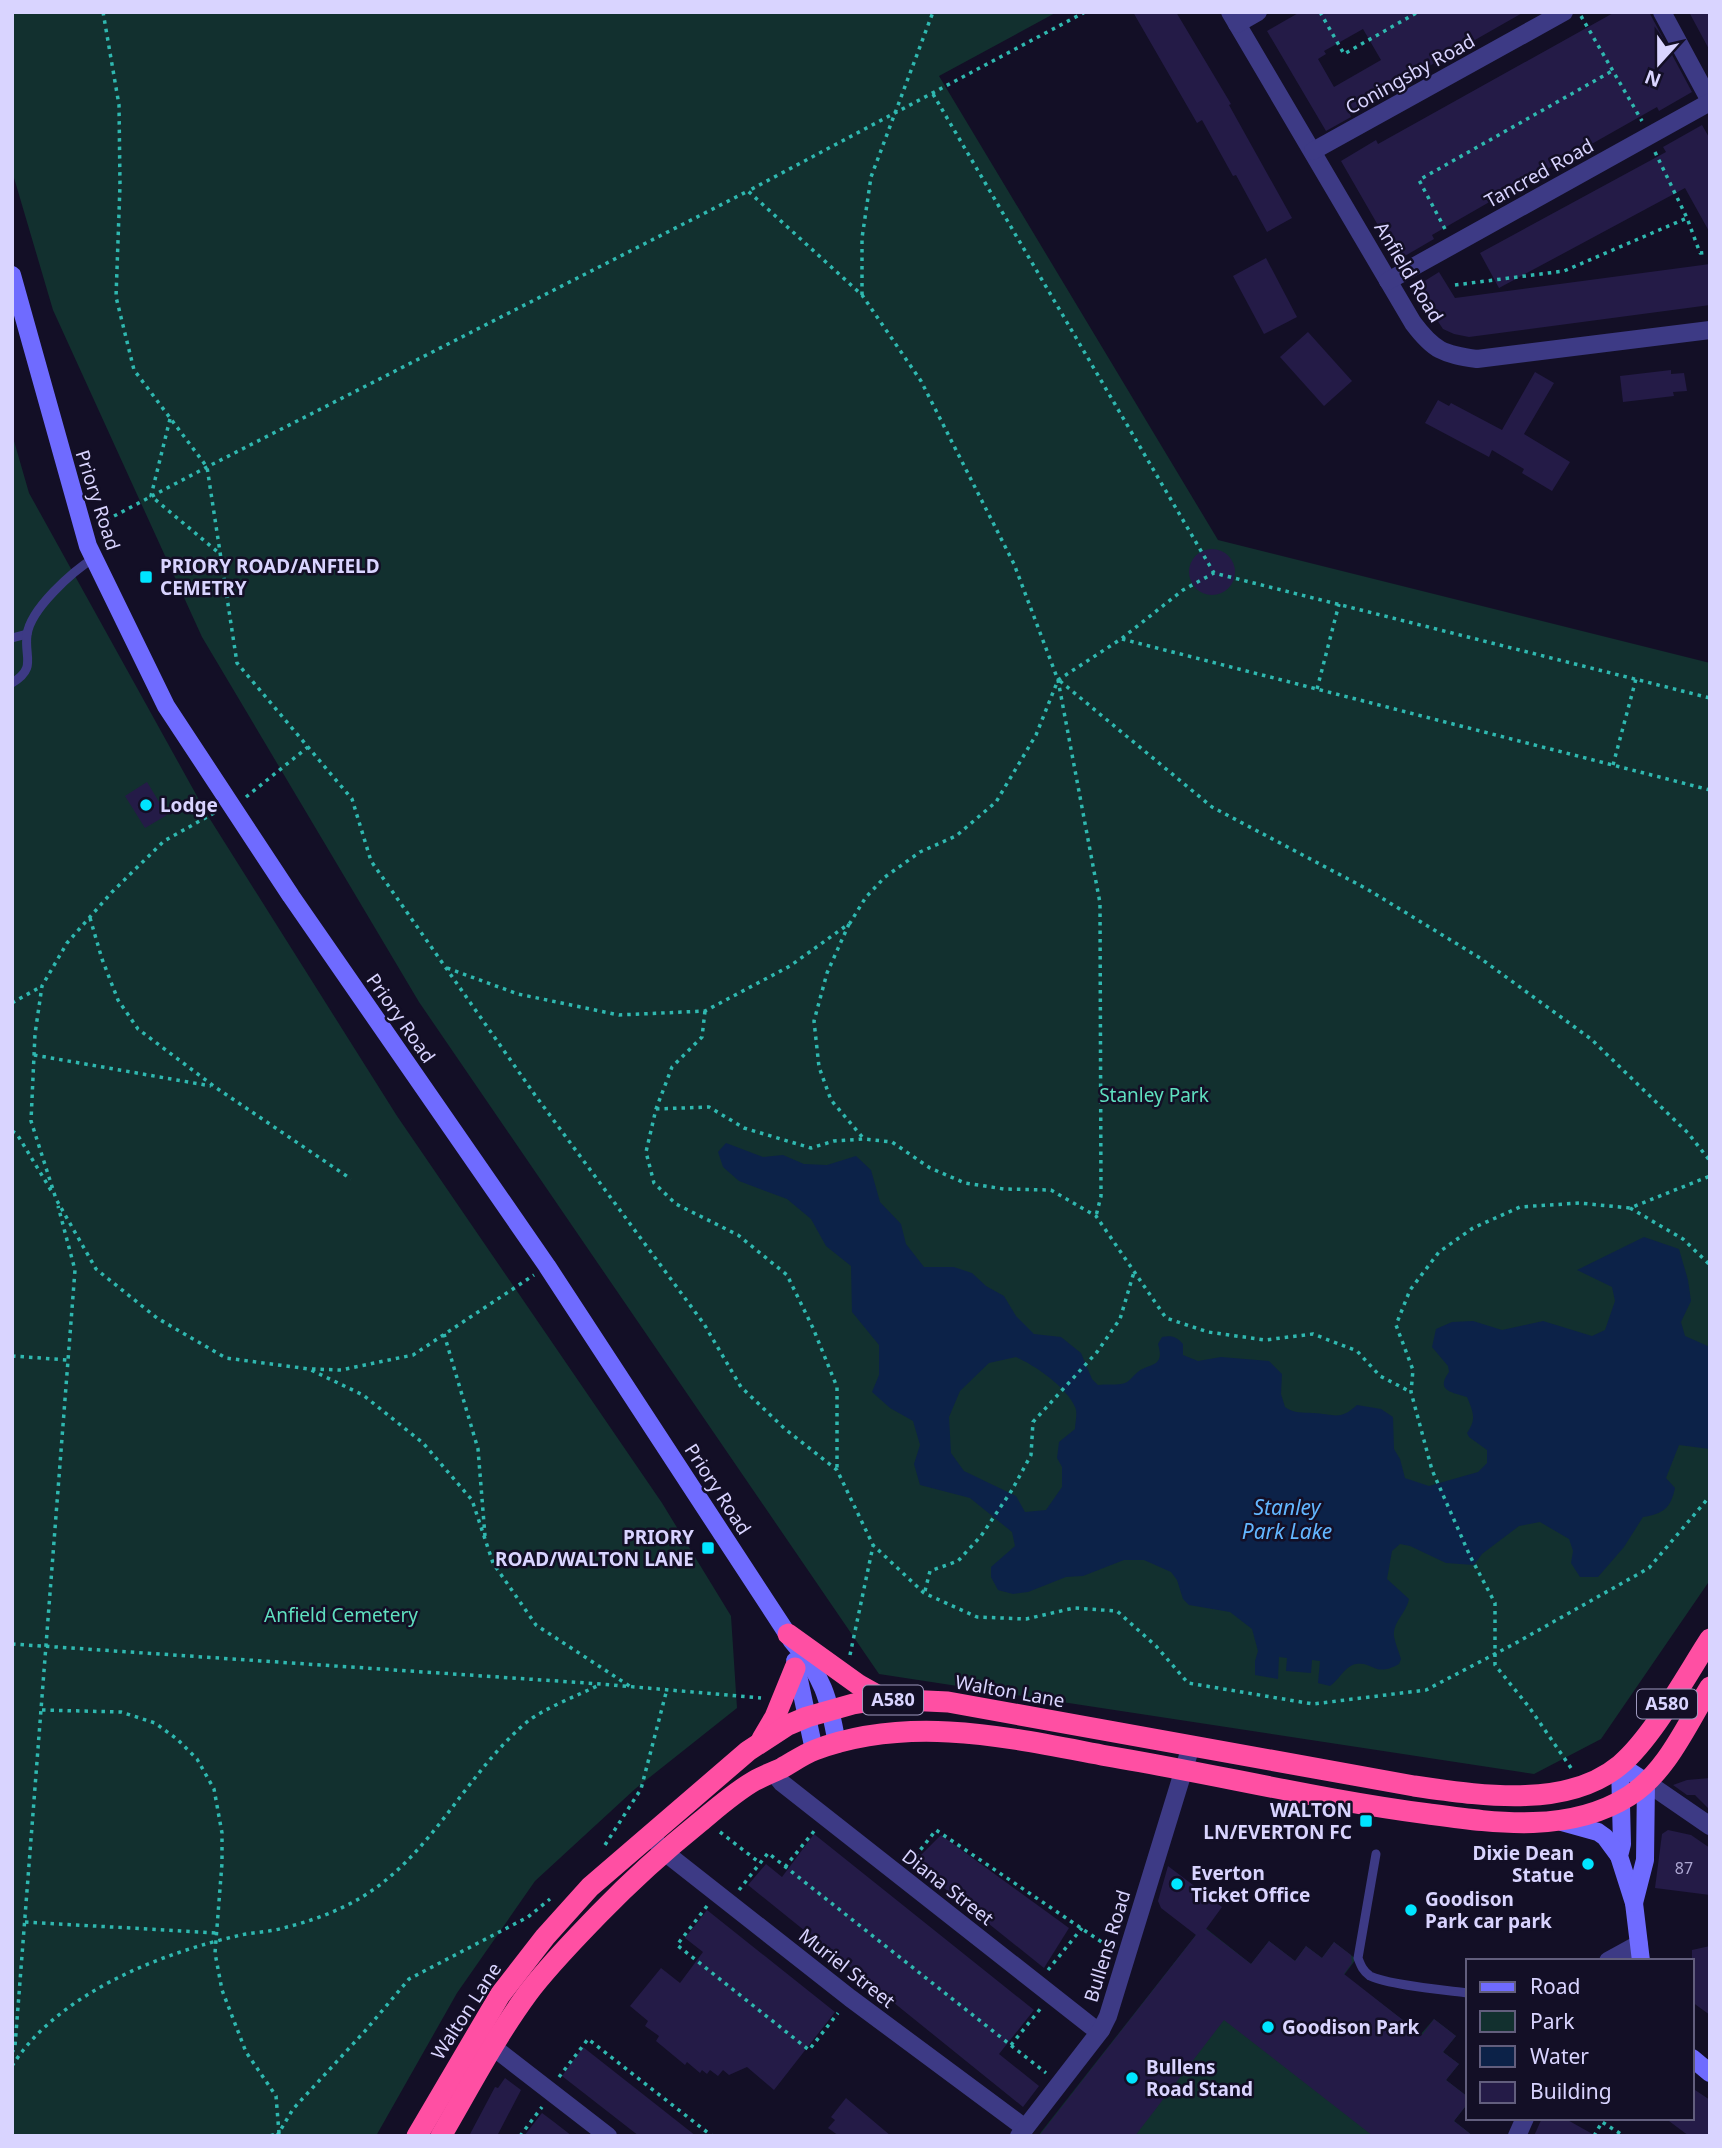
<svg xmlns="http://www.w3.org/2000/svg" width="1722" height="2148" viewBox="0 0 1722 2148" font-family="'Noto Sans',sans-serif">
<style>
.green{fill:#12302f}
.water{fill:#0c2248;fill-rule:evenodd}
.building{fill:#241b47;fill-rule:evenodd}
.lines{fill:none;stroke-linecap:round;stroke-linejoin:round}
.path{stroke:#2fb8b0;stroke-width:3.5;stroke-dasharray:3.5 5;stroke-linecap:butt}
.lane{stroke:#3d3a85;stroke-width:9}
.street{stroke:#3d3a85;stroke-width:18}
.secondary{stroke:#6f6bff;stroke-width:18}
.highway{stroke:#ff4fa3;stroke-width:21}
.poi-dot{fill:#00e5ff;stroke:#130f26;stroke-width:2.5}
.labels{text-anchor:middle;stroke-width:5;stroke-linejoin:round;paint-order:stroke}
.number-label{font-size:16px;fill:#aca6d1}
.shield{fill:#130f26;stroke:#9e99be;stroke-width:2}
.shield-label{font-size:18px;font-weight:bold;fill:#d9d4ff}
.street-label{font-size:19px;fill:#d9d4ff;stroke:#130f26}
.poi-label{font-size:19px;font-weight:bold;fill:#d9d4ff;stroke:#130f26;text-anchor:start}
.park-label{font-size:19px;fill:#5fe0c0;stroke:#130f26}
.water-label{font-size:21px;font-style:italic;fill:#62b6ff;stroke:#130f26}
</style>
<rect width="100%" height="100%" fill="#130f26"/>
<!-- green -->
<g class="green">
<polygon points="12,12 1057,12 939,76 1218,540 1710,663 1710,1580 1601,1739 1534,1774 879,1674 419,1002 202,637 53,310 12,171"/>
<polygon points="12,434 29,493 208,816 397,1116 662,1503 731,1616 737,1708 635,1789 535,1881 457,1993 376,2136 12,2136"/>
<polygon points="1203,1926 1251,1964 1269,1941 1295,1961 1306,1946 1322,1958 1334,1942 1356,1959 1344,1975 1421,2034 1434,2019 1456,2036 1443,2052 1459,2064 1446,2080 1468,2097 1468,2103 1454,2121 1473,2136 1038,2136"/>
</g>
<!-- water -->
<path class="water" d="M726 1143 763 1157 783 1155 804 1164 827 1165 856 1156 871 1170 880 1202 901 1224 906 1244 924 1267H954L972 1273 986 1286 1004 1296 1016 1316 1034 1334 1061 1337 1081 1353 1092 1379 1098 1385C1106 1384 1113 1385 1121 1384 1130 1383 1132 1376 1139 1371 1151 1363 1165 1367 1158 1344L1162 1337C1172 1335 1177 1337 1183 1344V1355L1198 1361 1221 1357 1269 1361 1282 1374 1281 1394 1285 1407C1295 1414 1302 1412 1313 1413 1334 1414 1340 1421 1357 1405L1381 1409 1393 1417 1394 1449 1400 1459 1405 1478 1429 1486 1478 1472 1487 1463V1450L1469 1437 1467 1433C1477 1419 1473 1412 1467 1397 1452 1392 1435 1391 1449 1372L1448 1366 1432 1347 1436 1329 1452 1322 1473 1321 1502 1330 1543 1321 1592 1336 1605 1330 1615 1301 1612 1287 1577 1270 1644 1237 1679 1249 1688 1280 1691 1301 1681 1322 1685 1336 1710 1347V1449L1679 1445 1666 1478 1675 1488C1671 1508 1663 1514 1643 1517L1624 1547 1598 1577H1580L1571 1563 1573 1551 1569 1539 1540 1522 1519 1526 1482 1554 1474 1565 1446 1563 1410 1546 1400 1544 1392 1551 1387 1579 1409 1599C1407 1612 1392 1623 1394 1636 1395 1643 1399 1652 1401 1659L1399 1664C1374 1678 1374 1661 1356 1664 1345 1666 1339 1680 1330 1686L1318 1683 1320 1661 1312 1660 1311 1673 1286 1671 1287 1658 1279 1657 1278 1679 1255 1675V1661L1258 1651 1252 1629 1230 1612 1189 1605 1183 1599 1177 1580 1171 1572 1144 1560H1124L1083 1576 1066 1577 1028 1592 1013 1594 998 1590 991 1577V1567L1015 1546 1012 1532 970 1498 920 1485 914 1464 920 1445 913 1421 890 1408 872 1392 879 1375V1345L852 1312 851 1266 826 1246 811 1219 787 1199 739 1181 723 1167 718 1152ZM1016 1357C1034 1365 1067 1387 1075 1407 1078 1413 1075 1423 1075 1429L1059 1442 1057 1458 1062 1467V1487L1046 1510 1025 1512 1016 1496 964 1471 951 1453 949 1417 960 1391 989 1363Z"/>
<!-- building -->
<g class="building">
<polygon points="1133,12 1176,12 1231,104 1229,105 1292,218 1267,232 1236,175 1233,176 1202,120 1197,123"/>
<path d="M1300 12H1524L1382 93 1383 95 1350 114 1351 117 1326 131 1267 31ZM1363 29 1381 60 1334 87 1318 59 1326 54 1324 51Z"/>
<polygon points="1615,12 1649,12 1692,92 1659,111 1657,107 1519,185 1432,235 1434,239 1398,260 1341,161 1376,140 1378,144"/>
<polygon points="1689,12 1710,12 1710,51"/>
<polygon points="1702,125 1710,139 1710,233 1685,188 1499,288 1480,253 1666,152 1663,147"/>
<polygon points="1266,258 1297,317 1264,334 1233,276"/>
<polygon points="1710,264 1710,305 1469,337 1454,334 1443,329 1415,287 1439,272 1455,298"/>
<polygon points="1308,332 1352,381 1324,406 1280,357"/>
<polygon points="1671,370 1671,374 1684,373 1687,391 1673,392 1674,396 1623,402 1620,376"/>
<polygon points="1535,372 1554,383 1524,434 1570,462 1552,491 1522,473 1524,469 1492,450 1489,457 1425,423 1438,400 1449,406 1451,403 1502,430"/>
<circle cx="1212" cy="572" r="23"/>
<polygon points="147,782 167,815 145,828 125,796"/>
<polygon points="1710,1778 1710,1810 1695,1795 1687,1795 1673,1785 1687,1780"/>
<polygon points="1668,1830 1691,1835 1710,1848 1710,1895 1655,1888 1662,1834"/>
<polygon points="814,1834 1034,2010 999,2054 1039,2086 1023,2107 748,1885 766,1864 782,1877"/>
<polygon points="941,1835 1069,1928 1044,1968 913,1863"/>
<polygon points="1168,1866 1222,1907 1206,1929 1251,1964 1269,1941 1295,1961 1306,1946 1322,1958 1334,1942 1351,1955 1352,1963 1344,1974 1422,2035 1434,2019 1456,2036 1443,2052 1459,2064 1446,2080 1468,2097 1468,2103 1454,2121 1473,2136 1373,2136 1224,2020 1135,2136 1039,2136 1196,1935 1161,1908 1158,1901"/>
<polygon points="707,1910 835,2012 774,2090 747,2067 729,2075 723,2070 718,2076 710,2070 707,2074 702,2070 700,2073 687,2062 685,2065 656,2041 659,2036 645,2026 648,2021 630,2006 661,1968 680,1983 703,1952 685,1938"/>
<polygon points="1710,1946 1710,2015 1692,2002 1692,1950"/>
<polygon points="583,2047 696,2136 639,2136 562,2076"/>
<polygon points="505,2078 521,2090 497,2136 469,2136 495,2087 498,2088"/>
<polygon points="1692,2088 1710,2100 1710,2136 1689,2136 1665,2118 1692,2118"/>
<polygon points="846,2098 891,2136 839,2136 828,2128 835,2120 831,2117"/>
<polygon points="542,2113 554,2122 572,2136 524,2136"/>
<polygon points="1542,2118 1564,2118 1596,2136 1534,2136"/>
</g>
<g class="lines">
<!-- path -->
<g class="path">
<polyline points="103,12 119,105 120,185 116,297 134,370 207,467 237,663 352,799 371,861 535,1095 704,1324 741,1387 785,1429 837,1470 873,1545 924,1593 977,1617 1026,1619 1074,1608 1117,1611 1156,1646 1188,1683 1313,1704 1426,1690 1514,1644 1649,1568 1710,1496"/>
<polyline points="1085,12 748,191 862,295 921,381 1014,564 1058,680 1100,903 1101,1196 1096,1216"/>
<polyline points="1320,12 1344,54 1418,12"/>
<polyline points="1581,16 1642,121"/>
<polyline points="933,94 1214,573 1710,698"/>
<polyline points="1655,152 1687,218 1700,253 1710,252"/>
<polyline points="1445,229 1419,180 1612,71"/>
<polyline points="1455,285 1564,271 1687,218"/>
<polyline points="862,295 862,238 871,177 933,12"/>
<polyline points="170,419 151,496 219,553"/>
<polyline points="99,524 207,467 748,191"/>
<polyline points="1122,639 1710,790"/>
<polyline points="1060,681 1212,807 1367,889 1480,958 1591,1039 1688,1133 1710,1161"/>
<polyline points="1317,689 1339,604"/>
<polyline points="1613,765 1636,679"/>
<polyline points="246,797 308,747"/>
<polyline points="214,813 164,841 112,892 67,943 42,986 35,1034 31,1121 56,1199 96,1269 157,1318 226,1358 309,1369 363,1395 423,1443 472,1500 493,1563 536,1625 631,1687"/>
<polyline points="90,918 102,959 118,1000 138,1029 215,1087 351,1179"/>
<polyline points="849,924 827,973 814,1021 819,1067 831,1100 864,1139"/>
<polyline points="447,968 518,994 619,1015 705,1011 790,966 850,923 866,897 885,877 920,852 956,836 996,802 1036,735 1058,680 1121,639 1183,590 1214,573"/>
<polyline points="12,1003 42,986"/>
<polyline points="705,1011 702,1037 672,1067 656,1109 646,1152 654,1183 676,1204 738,1235 787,1275 813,1328 837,1387 837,1470"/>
<polyline points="34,1055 211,1086"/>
<polyline points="656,1109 709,1107 744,1128 811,1148 834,1141 864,1139 892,1142 930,1168 965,1183 1004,1189 1051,1190 1096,1216 1166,1318 1208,1332 1265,1340 1313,1334 1357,1351 1380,1376 1411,1392"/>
<polyline points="12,1131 17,1134 52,1192"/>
<polyline points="1630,1208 1683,1239 1710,1265"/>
<polyline points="444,1334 478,1449 485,1536"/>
<polyline points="12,1356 68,1360"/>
<polyline points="312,1369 341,1370 413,1355 534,1275"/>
<polyline points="925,1591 930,1571 958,1561 981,1536 1012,1490 1031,1455 1033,1422 1097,1352 1120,1319 1134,1272"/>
<polyline points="12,1644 601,1684 761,1698"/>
<polyline points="850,1655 873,1546"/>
<polyline points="42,1710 121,1712 155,1723 177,1739 197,1759 214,1789 222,1833 222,1863 215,1953 222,1990 246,2052 276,2096 279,2133 270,2136"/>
<polyline points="1571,1768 1529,1707 1495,1665 1495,1603 1470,1556 1432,1470 1411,1392 1413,1370 1396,1325 1410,1290 1439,1252 1473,1228 1520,1207 1579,1203 1630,1208 1710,1176"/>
<polyline points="720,1832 760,1863"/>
<polyline points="605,1845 641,1789 667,1689"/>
<polyline points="910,1863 936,1830 1109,1947"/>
<polyline points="785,1867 815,1830"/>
<polyline points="739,1890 768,1853 1046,2073"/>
<polyline points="707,1906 677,1945 809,2050 838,2013"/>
<polyline points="25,1922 216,1933"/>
<polyline points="1048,1970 1082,1928"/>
<polyline points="1011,2045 1041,2008"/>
<polyline points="12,2053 15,2046 75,1270 58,1206"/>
<path d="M12 2066C58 1993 161 1953 241 1935 255 1932 270 1932 283 1928 309 1922 339 1911 362 1897 433 1854 466 1773 528 1721 545 1708 579 1695 599 1685"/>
<polyline points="559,2077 588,2039 712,2136"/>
<polyline points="277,2136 293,2109 365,2031 409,1979 528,1917 550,1899"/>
<polyline points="520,2136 542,2107"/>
<polyline points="1594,2136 1602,2122 1624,2136"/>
</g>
<!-- lane -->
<g class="lane">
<polyline points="12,638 27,634"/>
<path d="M12 683C37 668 24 657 27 635 30 609 73 571 94 558"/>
<path d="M1376 1854 1358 1958C1361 1966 1363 1971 1370 1976 1389 1985 1445 1990 1468 1993"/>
</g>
<!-- street -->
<g class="street">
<path d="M1230 12 1413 323C1434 351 1443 354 1477 359L1710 330"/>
<polyline points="1662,12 1710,101"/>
<polyline points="1237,24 1258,12"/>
<polyline points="1313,151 1564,12"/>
<polyline points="1388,281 1710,102"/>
<polyline points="773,1772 782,1783 1091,2026 1101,2030"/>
<polyline points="1646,1782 1710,1826"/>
<polyline points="649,1835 672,1858 850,1998 1025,2128"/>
<polyline points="1608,1961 1639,1944"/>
<polyline points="493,2047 608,2136"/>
<polyline points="1019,2136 1101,2030 1108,2016 1191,1746"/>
<polyline points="1517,2136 1525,2118"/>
</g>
<!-- secondary -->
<g class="secondary">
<path d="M12 275 88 546 166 706 291 896 547 1266 792 1641C823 1676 829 1698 837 1744"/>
<polyline points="795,1661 814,1750"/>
<polyline points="1620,1765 1622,1844 1619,1856 1634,1903 1641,1961"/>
<polyline points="1620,1765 1646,1782 1645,1860 1634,1903"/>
<polyline points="1562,1822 1598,1832 1605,1837 1619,1856"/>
<polyline points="1692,2058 1710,2073"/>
</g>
<!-- highway -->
<g class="highway">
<polyline points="788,1634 859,1685 884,1699"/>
<polyline points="762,1739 775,1717 795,1668"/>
<path d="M417 2136 500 1995 545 1937 590 1887 748 1751 788 1725 807 1717 853 1704 884 1699 948 1702 1414 1786C1478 1795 1566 1810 1620 1765 1653 1737 1686 1676 1710 1639"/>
<path d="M441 2136C469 2088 495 2038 528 1993 550 1964 574 1940 599 1914 631 1881 664 1851 700 1822 717 1808 735 1792 754 1781 763 1776 773 1772 782 1768 793 1762 804 1754 815 1750 911 1714 1011 1738 1107 1756 1215 1774 1321 1800 1429 1814 1495 1823 1569 1834 1629 1796 1667 1772 1687 1724 1710 1687"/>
</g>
</g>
<!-- markers -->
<g class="poi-dot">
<rect x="139" y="570" width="14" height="14" rx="3.5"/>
<circle cx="146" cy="805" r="7"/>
<rect x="701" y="1541" width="14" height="14" rx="3.5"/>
<rect x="1359" y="1814" width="14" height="14" rx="3.5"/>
<circle cx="1588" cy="1864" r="7"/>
<circle cx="1177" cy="1884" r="7"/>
<circle cx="1411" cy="1910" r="7"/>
<circle cx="1268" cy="2027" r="7"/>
<circle cx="1132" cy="2078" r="7"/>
</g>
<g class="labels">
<!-- number labels -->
<g class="number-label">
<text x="1684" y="1874">87</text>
</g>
<!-- shield labels -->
<g class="shield">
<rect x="863" y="1685.5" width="60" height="29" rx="5"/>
<rect x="1637" y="1689.5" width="60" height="29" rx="5"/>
</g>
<g class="shield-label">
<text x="893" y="1706">A580</text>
<text x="1667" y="1710">A580</text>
</g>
<!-- street labels -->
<g class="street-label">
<text transform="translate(1410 74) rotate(-29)" y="7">Coningsby Road</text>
<text transform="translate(1539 173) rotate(-29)" y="7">Tancred Road</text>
<text transform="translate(1409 272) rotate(59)" y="7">Anfield Road</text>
<text transform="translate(98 500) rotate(72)" y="7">Priory Road</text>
<text transform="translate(401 1018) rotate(55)" y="7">Priory Road</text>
<text transform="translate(718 1489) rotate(57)" y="7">Priory Road</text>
<text transform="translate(1010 1691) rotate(10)" y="7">Walton Lane</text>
<text transform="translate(948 1887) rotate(38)" y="7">Diana Street</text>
<text transform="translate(1107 1946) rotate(-73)" y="7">Bullens Road</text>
<text transform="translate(847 1968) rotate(38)" y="7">Muriel Street</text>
<text transform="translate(466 2011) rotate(-57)" y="7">Walton Lane</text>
</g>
<!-- poi labels -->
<g class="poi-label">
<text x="160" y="573">PRIORY ROAD/ANFIELD<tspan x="160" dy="22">CEMETRY</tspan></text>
<text x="160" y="812">Lodge</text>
<text x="694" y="1544" text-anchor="end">PRIORY<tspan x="694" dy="22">ROAD/WALTON LANE</tspan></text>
<text x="1352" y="1817" text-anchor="end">WALTON<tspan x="1352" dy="22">LN/EVERTON FC</tspan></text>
<text x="1574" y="1860" text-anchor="end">Dixie Dean<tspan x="1574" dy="22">Statue</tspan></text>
<text x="1191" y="1880">Everton<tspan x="1191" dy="22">Ticket Office</tspan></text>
<text x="1425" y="1906">Goodison<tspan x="1425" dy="22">Park car park</tspan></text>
<text x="1282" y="2034">Goodison Park</text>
<text x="1146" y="2074">Bullens<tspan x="1146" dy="22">Road Stand</tspan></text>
</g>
<!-- park labels -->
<g class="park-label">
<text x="1154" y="1102">Stanley Park</text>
<text x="341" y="1622">Anfield Cemetery</text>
</g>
<!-- water labels -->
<g class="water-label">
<text x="1287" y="1515">Stanley<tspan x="1287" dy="24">Park Lake</tspan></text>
</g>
</g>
<!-- border -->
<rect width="1722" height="2148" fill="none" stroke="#d9d4ff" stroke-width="28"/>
<!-- legend -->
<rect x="1466" y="1959" width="228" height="161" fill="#130f26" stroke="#625e7d" stroke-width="2"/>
<rect x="1480" y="1982" width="35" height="10" fill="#6f6bff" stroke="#625e7d" stroke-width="2"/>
<text x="1530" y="1994" font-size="21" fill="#d9d4ff">Road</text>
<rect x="1480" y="2011" width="35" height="21" fill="#12302f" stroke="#625e7d" stroke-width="2"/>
<text x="1530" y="2029" font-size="21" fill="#d9d4ff">Park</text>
<rect x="1480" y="2046" width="35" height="21" fill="#0c2248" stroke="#625e7d" stroke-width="2"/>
<text x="1530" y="2064" font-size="21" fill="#d9d4ff">Water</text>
<rect x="1480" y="2082" width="35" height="21" fill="#241b47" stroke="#625e7d" stroke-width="2"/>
<text x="1530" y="2099" font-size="21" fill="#d9d4ff">Building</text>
<!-- north arrow -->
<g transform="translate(1659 63) rotate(201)" stroke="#130f26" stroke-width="5" paint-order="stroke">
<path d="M0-5L12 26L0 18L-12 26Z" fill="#d9d4ff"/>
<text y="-10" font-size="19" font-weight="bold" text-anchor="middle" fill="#d9d4ff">N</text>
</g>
</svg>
